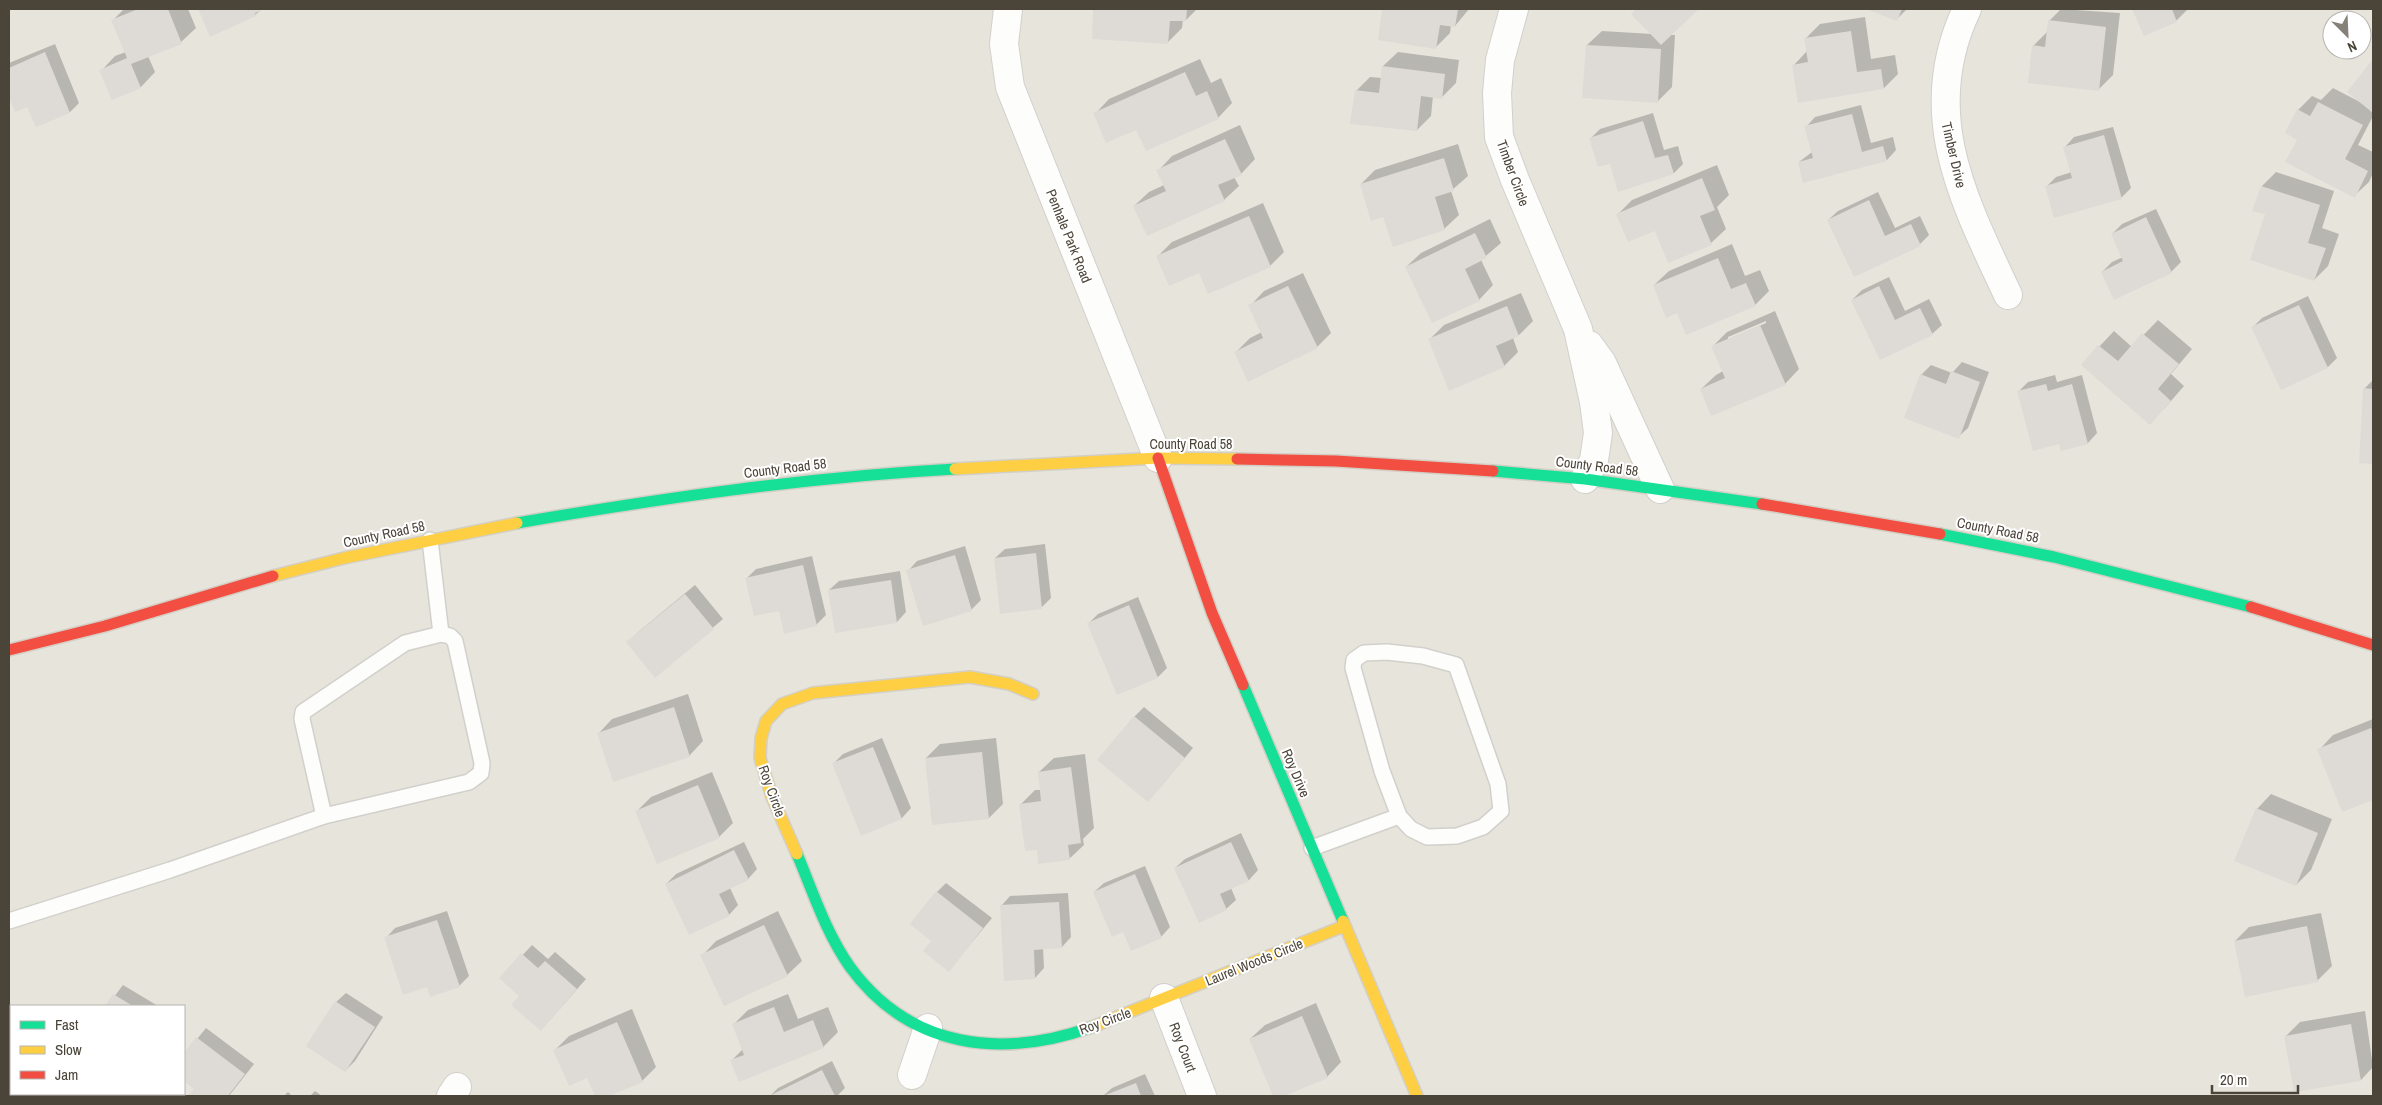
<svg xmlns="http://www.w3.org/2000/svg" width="2382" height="1105" viewBox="0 0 2382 1105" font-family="'Archivo Narrow',sans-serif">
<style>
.residential{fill:#e7e4dc;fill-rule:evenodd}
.shadow{fill:#0003;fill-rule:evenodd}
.building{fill:#dedbd6}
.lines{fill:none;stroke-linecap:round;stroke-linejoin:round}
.lane-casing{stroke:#d2d0cb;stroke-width:18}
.street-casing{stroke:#d2d0cb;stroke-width:30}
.fast-casing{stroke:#d3cfc5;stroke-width:14}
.slow-casing{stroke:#d3cfc5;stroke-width:14}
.jam-casing{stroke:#d3cfc5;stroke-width:14}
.lane{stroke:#fdfdfc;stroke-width:15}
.street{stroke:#fdfdfc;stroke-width:28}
.fast{stroke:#16e098;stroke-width:11}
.slow{stroke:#ffcf43;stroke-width:11}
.jam{stroke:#f24e42;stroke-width:11}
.labels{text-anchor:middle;stroke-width:4;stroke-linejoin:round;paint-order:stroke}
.street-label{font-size:14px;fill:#4b4439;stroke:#fff}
</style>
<rect width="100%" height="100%" fill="#f4f2ee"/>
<!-- residential -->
<path class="residential" d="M9 9H2373V1096H9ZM2332 20H2362V50H2332ZM11 1006H184V1094H11Z"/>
<!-- shadow -->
<g class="shadow">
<polygon points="124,9 188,9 196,28 181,42 148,56 155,72 141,87 112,99 101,71 115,56 126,52 113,20"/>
<polygon points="199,9 262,9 255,15 211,35"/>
<polygon points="1095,9 1197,9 1186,20 1183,20 1182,28 1168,42 1093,38"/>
<polygon points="1384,9 1469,9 1455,26 1451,25 1450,33 1436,47 1379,39"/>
<polygon points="1637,9 1697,9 1670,35 1675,35 1672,87 1658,101 1587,45 1602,31 1652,34 1632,14"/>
<polygon points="1870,9 1907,9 1896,20"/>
<polygon points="2061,9 2120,13 2113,75 2098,90 2033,46 2048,31 2049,21"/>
<polygon points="2133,9 2188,9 2177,20 2144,34"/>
<polygon points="1865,17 1871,59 1895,55 1898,74 1884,88 1794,65 1807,51 1805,39 1820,24"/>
<polygon points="55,44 79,103 70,112 37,126 28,105 16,110 9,94 9,63"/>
<polygon points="1398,52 1459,60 1456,83 1442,97 1433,96 1431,116 1417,130 1356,91 1370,77 1382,78 1383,66"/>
<polygon points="1200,59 1211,83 1221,78 1232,103 1218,118 1137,128 1095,114 1109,99"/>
<polygon points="2373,61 2373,116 2358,145 2373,152 2373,173 2369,182 2354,196 2299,139 2298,110 2312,96 2321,100 2333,88 2360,102 2349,92"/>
<polygon points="1861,105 1871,143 1893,137 1896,150 1887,160 1799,162 1812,152 1806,127 1815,117"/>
<polygon points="1653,113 1664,150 1678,146 1683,164 1674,173 1611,162 1591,138 1600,129"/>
<polygon points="1240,125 1255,159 1241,174 1234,177 1239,186 1224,200 1134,206 1149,192 1164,185 1158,171 1172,156"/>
<polygon points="2113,127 2131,188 2121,198 2047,186 2056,177 2072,172 2065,147 2074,137"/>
<polygon points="1458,144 1468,176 1451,191 1459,215 1444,229 1384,215 1361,184 1375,170"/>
<polygon points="1717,165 1729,195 1717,207 1726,229 1711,243 1669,261 1656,229 1618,214 1632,200"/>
<polygon points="2276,172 2334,191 2322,228 2339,234 2328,266 2314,280 2266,214 2262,186"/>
<polygon points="1878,192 1895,228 1920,216 1929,235 1920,244 1854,275 1828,220 1838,211"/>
<polygon points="1263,203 1284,252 1270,266 1200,271 1157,257 1172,242"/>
<polygon points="2156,209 2181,262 2171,272 2102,272 2112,262 2123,257 2112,234 2122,224"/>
<polygon points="1490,219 1501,243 1481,260 1493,285 1479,300 1406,267 1421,253"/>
<polygon points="1732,244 1745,276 1760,270 1769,291 1755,305 1678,311 1654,285 1669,271"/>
<polygon points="1303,273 1331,333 1317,347 1236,352 1250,338 1262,332 1250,306 1264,291"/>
<polygon points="1889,277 1905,311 1929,299 1942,325 1932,334 1881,359 1852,300 1862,290"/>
<polygon points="1521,293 1533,321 1519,335 1513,338 1518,352 1504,366 1429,340 1444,325"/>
<polygon points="2308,296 2337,358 2328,367 2253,327 2262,318"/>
<path d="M1775 311 1799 369 1785 384 1701 389 1716 375 1723 371 1713 346 1727 332ZM1766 321V323L1728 340V337Z"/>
<polygon points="2158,320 2192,349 2171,374 2184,386 2164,409 2082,365 2114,331 2132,347"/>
<polygon points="1962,362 1989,372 1968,428 1958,437 1921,375 1931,365 1952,373"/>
<polygon points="2055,375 2057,382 2082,375 2097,433 2088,443 2062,450 2060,443 2018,392 2028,382"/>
<polygon points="2373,380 2373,463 2361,462 2364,389"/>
<polygon points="1045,544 1051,598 1042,607 995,558 1005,549"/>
<polygon points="965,546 981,600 971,610 908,571 917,561"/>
<polygon points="812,556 826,615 816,625 780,609 746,579 756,569"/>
<polygon points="900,571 906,612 897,622 836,632 829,590 839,581"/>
<polygon points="695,585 723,619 656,676 637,633"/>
<polygon points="1138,597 1167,668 1158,677 1089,623 1098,614"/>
<polygon points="688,694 703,741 689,756 598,734 612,719"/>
<polygon points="1144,707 1193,748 1157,791 1134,717"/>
<polygon points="2373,719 2373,799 2343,811 2319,750 2333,735"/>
<polygon points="882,738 911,808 902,818 862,834 833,764 843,754"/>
<polygon points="996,738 1003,804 989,818 926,758 940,744"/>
<polygon points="1085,754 1094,828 1083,839 1084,845 1069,859 1038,848 1020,805 1035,790 1041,790 1039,772 1054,758"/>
<polygon points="712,772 733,823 719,837 637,811 651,797"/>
<polygon points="2271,794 2332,819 2311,870 2296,885 2257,809"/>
<polygon points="1241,833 1258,870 1249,880 1231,888 1236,900 1226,909 1175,868 1185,859"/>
<polygon points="744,842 757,869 748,879 730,888 738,905 729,915 666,884 676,874"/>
<polygon points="1145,866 1170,927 1161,937 1123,930 1094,892 1104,883"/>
<polygon points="946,883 992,918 949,970 933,941 937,892"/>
<polygon points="1068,893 1071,937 1062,947 1043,948 1044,968 1035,978 1001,906 1010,896"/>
<polygon points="447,911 469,976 459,986 428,985 386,938 395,928"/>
<polygon points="778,911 802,961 787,975 702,956 716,941"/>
<polygon points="2321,913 2332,966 2317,981 2235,941 2249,927"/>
<polygon points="532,945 548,959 555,952 586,979 550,1020 501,978"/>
<polygon points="123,985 158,1006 107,1006"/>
<polygon points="346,993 383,1017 355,1061 345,1071 336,1002"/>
<polygon points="788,994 798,1019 828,1007 838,1032 823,1047 732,1060 743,1049 733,1025 748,1010"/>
<polygon points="1316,1003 1341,1062 1327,1077 1281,1096 1275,1096 1250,1039 1265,1025"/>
<polygon points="632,1009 656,1067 642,1081 606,1096 596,1096 588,1077 555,1050 569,1036"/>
<polygon points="2365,1011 2373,1067 2361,1080 2286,1036 2300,1022"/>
<polygon points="206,1028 254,1064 229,1096 190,1096 196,1089 184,1079 184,1055"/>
<polygon points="832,1061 845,1088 837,1096 770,1096 778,1088"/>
<polygon points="1145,1074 1155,1096 1103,1096 1112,1088"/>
<polygon points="315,1091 322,1096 310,1096"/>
<polygon points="288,1092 292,1096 284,1096"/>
</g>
<!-- building -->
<g class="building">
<polygon points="138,9 168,9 182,44 131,64 141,88 112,100 99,70 127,58 111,20"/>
<polygon points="198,9 265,9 255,13 256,16 210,37"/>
<polygon points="1093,9 1187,9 1186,21 1170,21 1168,44 1092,39"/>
<polygon points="1382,9 1458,9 1455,27 1440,25 1436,49 1378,40"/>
<polygon points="1636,9 1699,9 1661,45 1631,14"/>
<polygon points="1866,9 1902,9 1897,21"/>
<polygon points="2132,9 2172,9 2177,22 2144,36"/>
<polygon points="2048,20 2106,27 2099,91 2028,83 2032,45 2045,47"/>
<polygon points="1851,31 1857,72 1881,69 1884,89 1798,103 1792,65 1808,62 1804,38"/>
<polygon points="1586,45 1661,49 1658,103 1582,98"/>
<polygon points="45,52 70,113 36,127 27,107 15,112 9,97 9,68"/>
<polygon points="2373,59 2373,113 2347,92"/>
<polygon points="1382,66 1445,74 1442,99 1421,96 1417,131 1350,124 1355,90 1379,93"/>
<polygon points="1185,72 1196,96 1207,91 1219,119 1146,151 1136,130 1106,143 1093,113"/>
<polygon points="2318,102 2363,125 2345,159 2368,171 2355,198 2285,162 2297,140 2285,133 2297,109 2310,116"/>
<polygon points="1852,114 1862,152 1883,146 1887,161 1803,183 1798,162 1813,158 1804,126"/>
<polygon points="1643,121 1655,158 1668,155 1674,174 1618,192 1610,164 1598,167 1589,138"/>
<polygon points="2104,135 2122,199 2054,218 2045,186 2072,178 2063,147"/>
<polygon points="1225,139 1242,175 1218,185 1225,201 1147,236 1133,206 1166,191 1156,170"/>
<polygon points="1444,158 1454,191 1435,197 1445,230 1393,247 1383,217 1371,221 1360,184"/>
<polygon points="1702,178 1715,210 1700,216 1712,245 1668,263 1655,231 1628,242 1616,214"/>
<polygon points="2261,186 2320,205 2308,243 2326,248 2314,281 2250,260 2265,214 2252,211"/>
<polygon points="1869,200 1885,236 1911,224 1921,246 1854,277 1827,220"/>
<polygon points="1249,216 1271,267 1208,294 1199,273 1169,286 1156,256"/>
<polygon points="2146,217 2172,273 2114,300 2101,272 2123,261 2111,234"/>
<polygon points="1475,233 1487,258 1465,269 1480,301 1432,323 1405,267"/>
<polygon points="1718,258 1731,289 1746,283 1756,306 1686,335 1677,313 1666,318 1653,285"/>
<polygon points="1288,286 1318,348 1248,382 1234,352 1263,338 1248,305"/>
<polygon points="1879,286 1895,320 1920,308 1933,335 1880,360 1851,300"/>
<polygon points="2299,305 2328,368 2281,390 2251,327"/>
<polygon points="1507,306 1519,336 1496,346 1505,367 1449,391 1428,339"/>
<polygon points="1760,325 1786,385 1711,416 1700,389 1725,378 1711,346"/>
<polygon points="2142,333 2179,364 2158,389 2171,401 2150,425 2081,365 2098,345 2118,361"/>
<polygon points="1951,371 1980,382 1959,439 1904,418 1920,374 1946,384"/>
<polygon points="2046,384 2048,391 2072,384 2088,444 2061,451 2059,444 2033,451 2017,391"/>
<polygon points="2363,388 2373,389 2373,464 2359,463"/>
<polygon points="1036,553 1042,609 1000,614 994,558"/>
<polygon points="955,555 972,611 923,626 906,570"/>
<polygon points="803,565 817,626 784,634 779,611 754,616 745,578"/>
<polygon points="891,580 897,623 835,633 828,590"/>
<polygon points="685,594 714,629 655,678 626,642"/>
<polygon points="1129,605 1158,678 1117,695 1087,623"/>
<polygon points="674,707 690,757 613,782 597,733"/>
<polygon points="1134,716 1185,758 1148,802 1097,760"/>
<polygon points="2371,728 2373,734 2373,800 2342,812 2317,749"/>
<polygon points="873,747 902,819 861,836 832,763"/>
<polygon points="982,752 989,819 932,825 925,758"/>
<polygon points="1071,767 1081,843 1068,845 1070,860 1038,864 1037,850 1025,851 1019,804 1041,801 1038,772"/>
<polygon points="698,785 720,838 657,864 635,811"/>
<polygon points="2256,808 2318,833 2296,886 2234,861"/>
<polygon points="1231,842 1249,881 1220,894 1227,910 1199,923 1174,868"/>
<polygon points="734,850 749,880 719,894 730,916 689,935 665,884"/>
<polygon points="1135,874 1162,938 1131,951 1123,932 1112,937 1093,892"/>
<polygon points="936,891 983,928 949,972 923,951 931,941 910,924"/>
<polygon points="1059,902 1062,948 1034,950 1035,979 1004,981 1000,905"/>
<polygon points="437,920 460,987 430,997 427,987 403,995 384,937"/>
<polygon points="764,925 788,976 724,1006 700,955"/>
<polygon points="2307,926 2318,982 2245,997 2234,941"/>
<polygon points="521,953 538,968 545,961 577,989 541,1031 511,1005 519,996 499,978"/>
<polygon points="113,994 133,1006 105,1006"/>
<polygon points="335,1001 375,1027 345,1072 306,1046"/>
<polygon points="774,1007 784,1032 813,1020 824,1048 739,1082 730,1060 744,1055 732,1024"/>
<polygon points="1302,1016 1328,1078 1284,1096 1273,1096 1249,1039"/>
<polygon points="617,1022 643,1082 609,1096 595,1096 587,1078 569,1086 553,1050"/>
<polygon points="2351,1024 2361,1081 2294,1092 2284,1036"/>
<polygon points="196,1037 245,1074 228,1096 188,1096 194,1089 184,1081 184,1053"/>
<polygon points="822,1070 835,1096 769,1096"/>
<polygon points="1136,1083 1141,1096 1103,1096"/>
</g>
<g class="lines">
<defs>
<g id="lane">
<polyline points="430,540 441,634"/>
<polygon points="441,634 450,636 455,641 482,763 481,773 469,782 324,816 302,719 303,712 405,643"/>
<polygon points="1387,652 1423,656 1456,665 1498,784 1501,811 1483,827 1457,836 1427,837 1411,829 1399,816 1382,771 1353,668 1354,660 1364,653"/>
<polyline points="1312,848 1399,816"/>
<polyline points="9,921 170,870 324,816"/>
</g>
<g id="street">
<polyline points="1008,9 1004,44 1010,87 1158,458"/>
<polyline points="1514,9 1500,60 1497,93 1499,137 1515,180 1578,329 1594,402 1598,433 1594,460 1585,479"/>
<path d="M1967 9C1917 113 1964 201 2008 295"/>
<polyline points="1589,345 1602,363 1660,489"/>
<polyline points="1164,998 1202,1096"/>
<polyline points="9,1050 11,1051"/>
<polyline points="912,1075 928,1028"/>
<polyline points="70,1094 74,1096"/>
<polyline points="451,1096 457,1087"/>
</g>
<g id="fast">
<polyline points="1493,471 1585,479 1762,504"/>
<path d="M517 523C662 498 808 477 955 469"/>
<polyline points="1940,534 2054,557 2251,607"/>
<polyline points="1243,685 1343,921"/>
<path d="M797 854C813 892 826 933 850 967 910 1049 1002 1059 1092 1027"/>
</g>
<g id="slow">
<polyline points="955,469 1158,458 1237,459"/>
<polyline points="273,576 344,558 517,523"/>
<polyline points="797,854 772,797 760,758 761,738 766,721 782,704 813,693 970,677 1009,684 1033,694"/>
<polyline points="1343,921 1417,1096"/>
<polyline points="1092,1027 1344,926"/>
</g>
<g id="jam">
<polyline points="1158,458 1212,613 1243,685"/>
<polyline points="1237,459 1336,461 1493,471"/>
<polyline points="1762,504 1940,534"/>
<polyline points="2251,607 2373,645"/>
<polyline points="9,650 105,626 273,576"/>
</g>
</defs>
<!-- lane casing -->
<use href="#lane" class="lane-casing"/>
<!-- street casing -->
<use href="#street" class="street-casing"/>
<!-- fast casing -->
<use href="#fast" class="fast-casing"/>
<!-- slow casing -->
<use href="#slow" class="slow-casing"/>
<!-- jam casing -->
<use href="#jam" class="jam-casing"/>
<!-- lane -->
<use href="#lane" class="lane"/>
<!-- street -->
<use href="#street" class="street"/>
<!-- fast -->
<use href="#fast" class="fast"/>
<!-- slow -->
<use href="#slow" class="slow"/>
<!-- jam -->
<use href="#jam" class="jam"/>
</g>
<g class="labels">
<!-- street labels -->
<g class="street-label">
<text transform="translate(1954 155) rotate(77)" y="5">Timber Drive</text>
<text transform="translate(1513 173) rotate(70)" y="5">Timber Circle</text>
<text transform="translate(1069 236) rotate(68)" y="5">Penhale Park Road</text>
<text x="1191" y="449">County Road 58</text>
<text transform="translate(1597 466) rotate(7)" y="5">County Road 58</text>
<text transform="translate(785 468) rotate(-7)" y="5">County Road 58</text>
<text transform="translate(1998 530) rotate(11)" y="5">County Road 58</text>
<text transform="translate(384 534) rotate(-12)" y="5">County Road 58</text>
<text transform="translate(1296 773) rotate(67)" y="5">Roy Drive</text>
<text transform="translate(772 791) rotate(70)" y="5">Roy Circle</text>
<text transform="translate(1254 962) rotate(-22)" y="5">Laurel Woods Circle</text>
<text transform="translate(1105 1021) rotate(-20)" y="5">Roy Circle</text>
<text transform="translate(1183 1047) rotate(69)" y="5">Roy Court</text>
</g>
</g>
<!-- border -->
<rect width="2382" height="1105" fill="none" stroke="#4b4439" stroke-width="20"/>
<!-- legend -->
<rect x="10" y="1005" width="175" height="90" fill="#ffffff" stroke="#b7b4b0"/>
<rect x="20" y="1021" width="25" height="8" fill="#16e098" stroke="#b7b4b0"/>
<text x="55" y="1030" font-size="15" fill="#4b4439">Fast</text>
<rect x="20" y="1046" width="25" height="8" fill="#ffcf43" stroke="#b7b4b0"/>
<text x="55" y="1055" font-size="15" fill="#4b4439">Slow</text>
<rect x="20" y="1071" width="25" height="8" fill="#f24e42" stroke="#b7b4b0"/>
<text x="55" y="1080" font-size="15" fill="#4b4439">Jam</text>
<!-- north arrow -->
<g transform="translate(2347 35) rotate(156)"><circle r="24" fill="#ffffff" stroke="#b7b4b0"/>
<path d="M0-4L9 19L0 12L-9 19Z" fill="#868178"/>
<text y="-8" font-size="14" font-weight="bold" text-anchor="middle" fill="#4b4439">N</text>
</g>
<!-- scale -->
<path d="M2212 1085v8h86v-8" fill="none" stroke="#4b4439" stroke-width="2.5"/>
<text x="2220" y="1085" font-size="15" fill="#4b4439" stroke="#ffffff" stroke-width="4" paint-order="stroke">20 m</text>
</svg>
